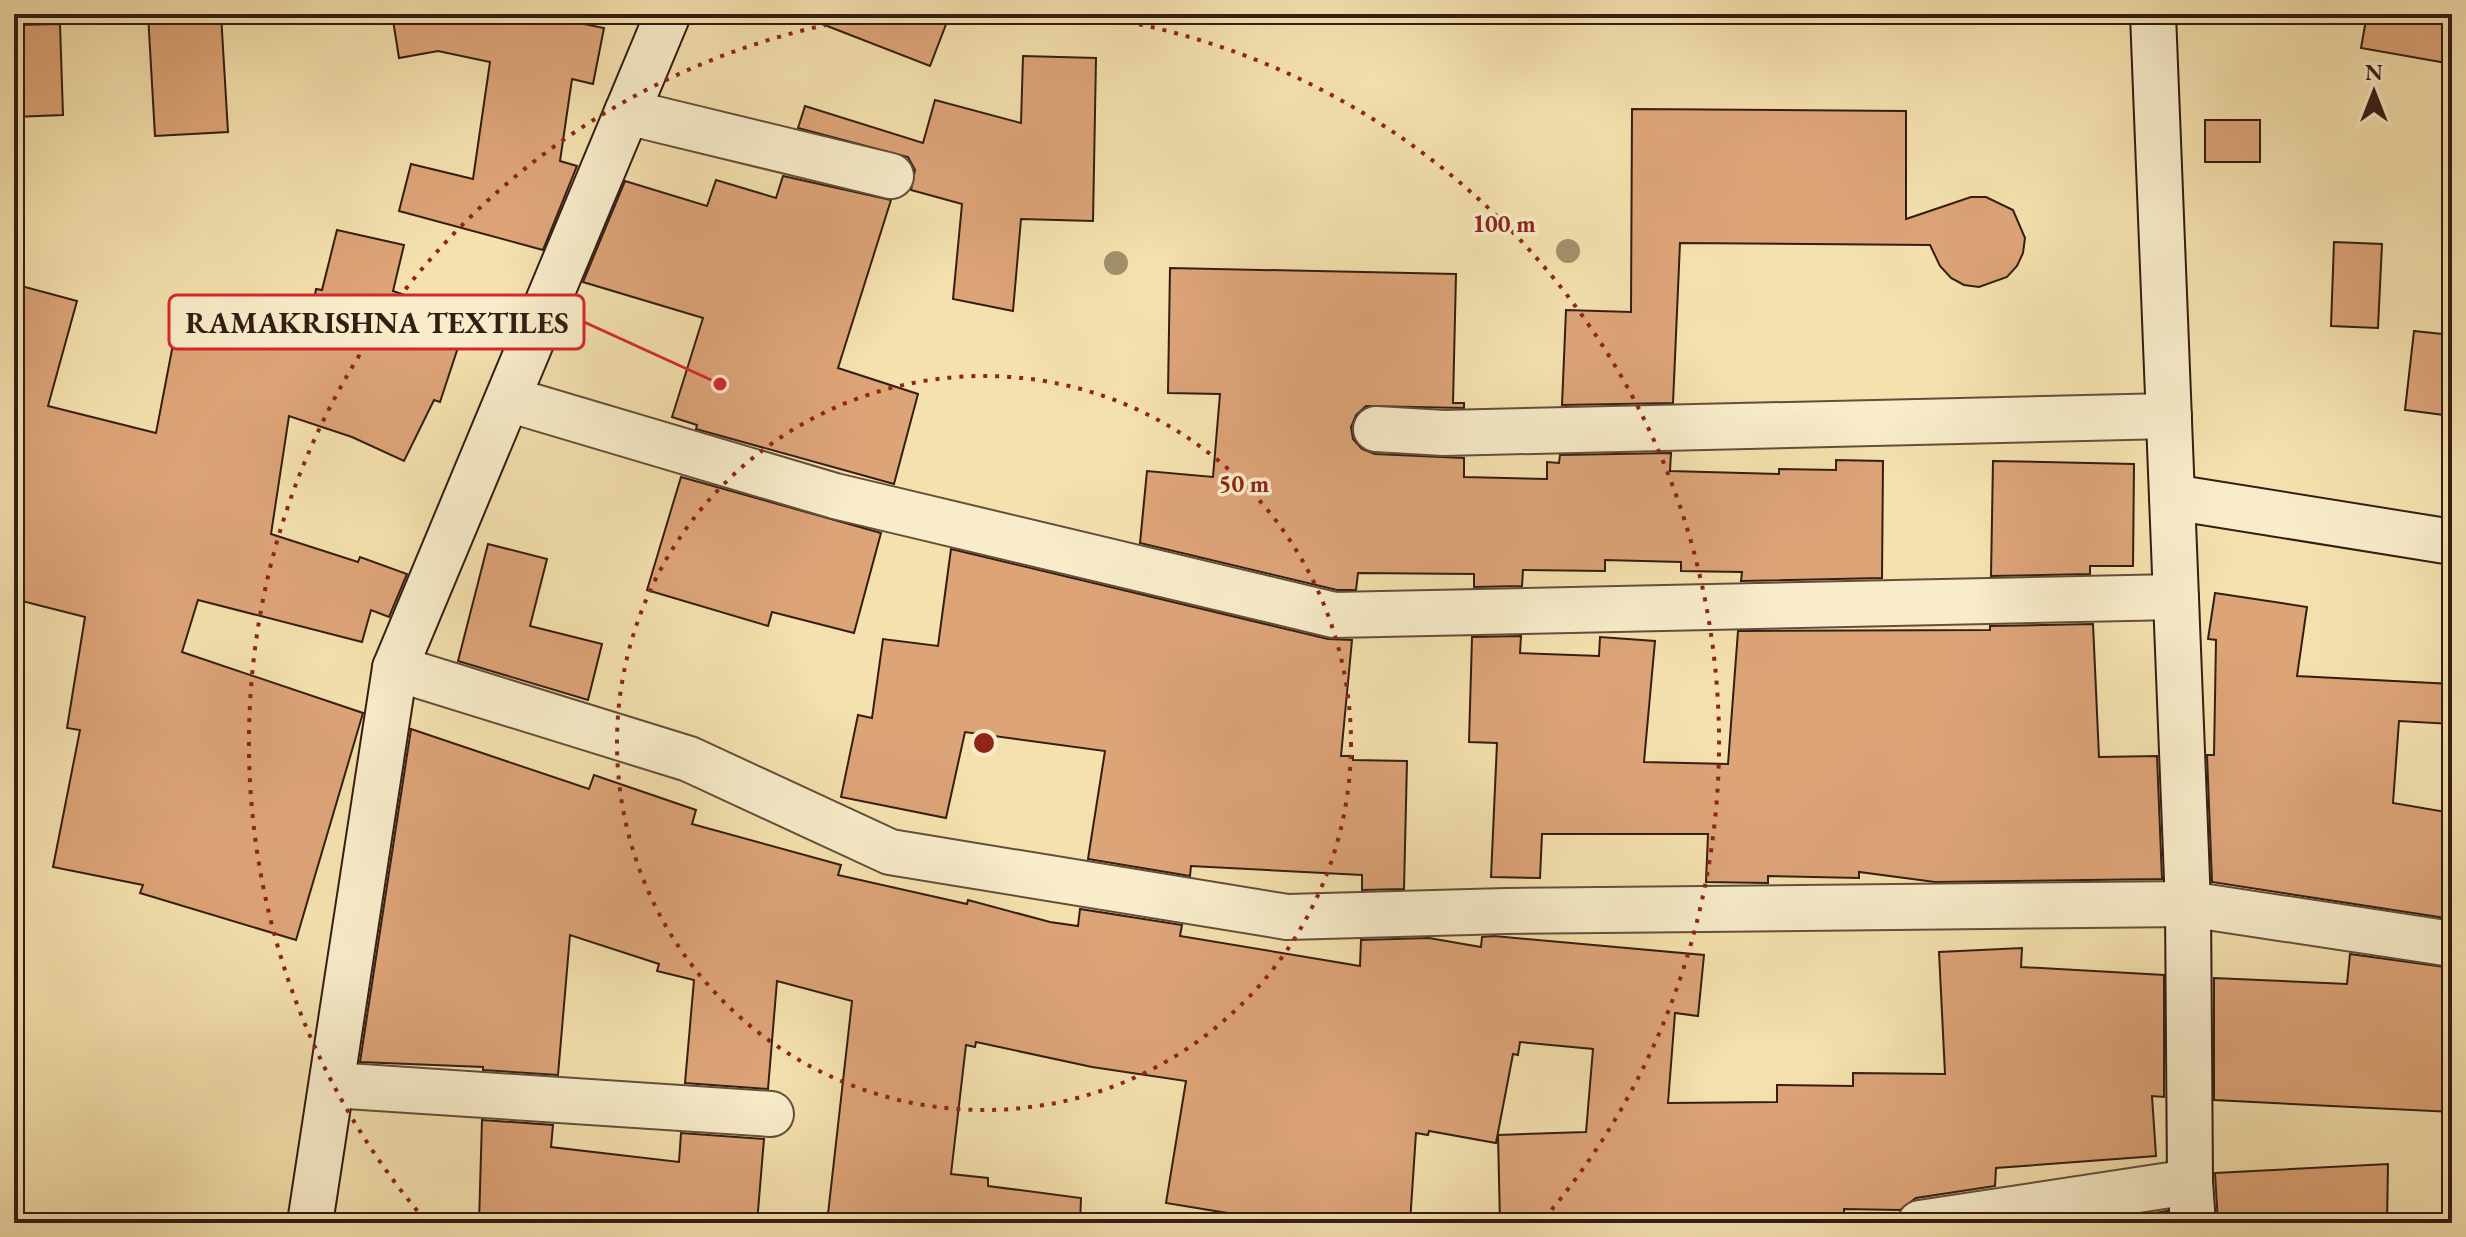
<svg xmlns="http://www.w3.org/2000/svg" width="2466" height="1237" viewBox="0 0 2466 1237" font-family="'EB Garamond',serif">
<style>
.building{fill:#dda478;stroke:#341d13;stroke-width:2}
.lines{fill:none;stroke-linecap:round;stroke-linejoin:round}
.street-casing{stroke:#644e3a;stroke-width:48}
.secondary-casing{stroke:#341d13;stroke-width:48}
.street{stroke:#f8ecca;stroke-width:44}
.secondary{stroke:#f8ecca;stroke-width:44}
.tree{fill:#a2906b}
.ring{fill:none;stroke:#8f2418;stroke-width:4;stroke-dasharray:4 8}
.centre{fill:#8f2418;stroke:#f8ecca;stroke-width:4}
.ring-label{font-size:24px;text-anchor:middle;font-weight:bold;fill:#8f2418;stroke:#f8ecca;stroke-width:7;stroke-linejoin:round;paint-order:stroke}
.leader{fill:none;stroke:#d62828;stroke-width:3}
.callout-dot{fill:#d62828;stroke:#f8ecca;stroke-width:3}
.callout{fill:#f8ecca;stroke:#d62828;stroke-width:3}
.callout-label{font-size:30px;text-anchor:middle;font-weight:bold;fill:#341d13}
</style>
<rect width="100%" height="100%" fill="#f4e1ae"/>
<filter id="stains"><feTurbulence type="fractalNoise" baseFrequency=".0025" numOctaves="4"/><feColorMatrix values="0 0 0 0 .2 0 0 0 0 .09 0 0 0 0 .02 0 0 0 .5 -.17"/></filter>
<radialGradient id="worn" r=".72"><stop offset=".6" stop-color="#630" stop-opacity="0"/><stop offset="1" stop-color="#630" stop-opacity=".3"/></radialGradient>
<!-- building -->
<g class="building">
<polygon points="148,14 221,14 228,132 155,136"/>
<polygon points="392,14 534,14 604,28 593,84 572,79 560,161 577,166 543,250 399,211 411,164 473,179 490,62 438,51 399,58"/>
<polygon points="804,14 950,14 930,66 804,17"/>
<polygon points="2367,14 2452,14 2452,64 2361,48"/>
<polygon points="60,24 63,115 14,117 14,25"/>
<polygon points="1023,56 1096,58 1093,221 1021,219 1013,311 953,299 962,204 911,190 915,170 908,157 798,128 805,106 923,143 935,100 1021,123"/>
<polygon points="1632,109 1906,111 1906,219 1971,197 1986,197 2013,210 2025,238 2023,253 2017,266 2007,277 1979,287 1964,285 1951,278 1940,266 1930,245 1680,243 1673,403 1562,405 1566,310 1631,312"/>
<rect x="2205" y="120" width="55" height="42"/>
<polygon points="783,176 891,200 838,368 918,394 894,484 696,429 697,425 672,417 703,318 583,282 625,181 707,206 716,180 776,198"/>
<polygon points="337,230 404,245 393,291 468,317 440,402 434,400 404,461 352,437 289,416 271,534 358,562 360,557 407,574 389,617 371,610 362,642 198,600 182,652 363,713 296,940 140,893 143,885 53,867 80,730 67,728 85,617 14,599 14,284 77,301 48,406 156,433 179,313 308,337 316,289 322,290"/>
<polygon points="2334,242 2382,244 2378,328 2331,326"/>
<polygon points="1170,268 1456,274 1453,403 1464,403 1464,408 1366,406 1356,415 1351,427 1353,439 1362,449 1375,454 1464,458 1464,477 1547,479 1547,462 1559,463 1560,455 1671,453 1670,471 1779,474 1779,469 1836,470 1836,460 1883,461 1882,578 1741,581 1742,572 1681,571 1681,562 1605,560 1605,571 1523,570 1522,586 1474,587 1474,574 1358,573 1356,590 1337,590 1140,543 1147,471 1213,477 1220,394 1168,393"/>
<polygon points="2414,331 2452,335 2452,416 2405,410"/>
<polygon points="1993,461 2134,464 2133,566 2090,566 2090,574 1991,576"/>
<polygon points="681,477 881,533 854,633 772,612 768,626 647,590"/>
<polygon points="488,544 547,559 530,626 602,644 588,700 458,661"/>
<polygon points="951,549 1328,639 1352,640 1341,756 1353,756 1353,760 1407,761 1404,889 1362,890 1362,875 1191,866 1190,876 1088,859 1105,751 965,732 946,818 841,797 858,715 872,718 883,639 938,646"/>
<polygon points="2215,593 2307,607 2297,676 2452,684 2452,724 2399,721 2393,803 2452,813 2452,919 2212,882 2207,755 2214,755 2216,640 2208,639"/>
<polygon points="2093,624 2099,757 2157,756 2162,879 1935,882 1859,872 1859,878 1768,876 1768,883 1706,882 1708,834 1542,834 1540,878 1491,877 1497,743 1469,742 1472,637 1521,636 1520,653 1599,656 1600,637 1655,641 1644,762 1728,764 1738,631 1990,630 1990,626"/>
<polygon points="411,729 589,789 594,775 696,810 692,824 841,865 838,875 967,904 968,900 1050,922 1078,926 1080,909 1182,925 1180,936 1360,966 1361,940 1429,938 1481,947 1482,937 1494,936 1704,955 1698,1016 1675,1013 1668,1103 1777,1102 1777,1085 1853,1086 1853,1073 1945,1074 1939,952 2022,948 2021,967 2164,975 2164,1097 2152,1096 2156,1156 1996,1168 1995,1186 1916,1198 1900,1210 1844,1209 1844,1223 1500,1223 1498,1135 1586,1132 1593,1049 1520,1042 1518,1055 1513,1054 1496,1143 1429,1131 1428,1135 1416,1133 1410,1223 1288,1223 1166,1203 1186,1081 1092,1067 976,1042 975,1047 966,1045 951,1174 988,1178 988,1186 1081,1198 1080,1223 827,1223 852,1001 777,981 768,1089 685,1083 694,980 657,971 659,964 570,935 558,1075 483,1070 483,1067 360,1062"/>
<polygon points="2350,954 2452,968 2452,1112 2214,1100 2214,978 2347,984"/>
<polygon points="482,1120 553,1125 551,1147 679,1162 681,1133 764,1139 757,1223 479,1223"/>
<polygon points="2388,1164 2387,1223 2218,1223 2215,1173"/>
<polygon points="2167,1211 2168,1223 2136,1223 2136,1216"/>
</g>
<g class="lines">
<defs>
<g id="street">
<polyline points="627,112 891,176"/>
<polyline points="508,399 835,496 1334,615 2176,597"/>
<polyline points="1376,429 1444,433 2169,416"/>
<polyline points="395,668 689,759 890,852 1287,917 1506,911 2188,904 2452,944"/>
<polyline points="332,1085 771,1114"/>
<polyline points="1920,1223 2190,1182"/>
</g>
<g id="secondary">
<polyline points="2153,14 2188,904 2190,1182 2193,1223"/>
<polyline points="2172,497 2452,542"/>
<polyline points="310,1223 395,668 668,14"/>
</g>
</defs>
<!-- street casing -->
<use href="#street" class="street-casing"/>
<!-- secondary casing -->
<use href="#secondary" class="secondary-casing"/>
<!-- street -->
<use href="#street" class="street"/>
<!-- secondary -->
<use href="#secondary" class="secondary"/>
</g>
<!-- trees -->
<g class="tree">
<circle cx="1568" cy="251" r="12"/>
<circle cx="1116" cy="263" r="12"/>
</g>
<!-- distance rings -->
<g class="ring">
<circle cx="984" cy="743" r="367"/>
<path d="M425 1220A735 735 0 0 1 888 14M1080 14A735 735 0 0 1 1543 1220"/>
</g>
<circle cx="984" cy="743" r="12" class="centre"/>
<g class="ring-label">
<text x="1504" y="232">100 m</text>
<text x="1244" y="492">50 m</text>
</g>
<!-- callouts -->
<path class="leader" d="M720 384L584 322"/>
<circle class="callout-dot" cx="720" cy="384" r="8"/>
<rect class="callout" x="169" y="295" width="415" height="54" rx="8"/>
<g class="callout-label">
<text x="377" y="333">RAMAKRISHNA TEXTILES</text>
</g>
<!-- margin -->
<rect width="2466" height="1237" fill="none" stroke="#f4e1ae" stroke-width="48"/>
<rect x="16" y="16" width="2434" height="1205" fill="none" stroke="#341d13" stroke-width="4"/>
<rect x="24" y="24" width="2418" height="1189" fill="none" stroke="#341d13" stroke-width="2"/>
<!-- north arrow -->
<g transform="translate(2374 92)" stroke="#f8ecca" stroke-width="6" paint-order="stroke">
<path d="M0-6L14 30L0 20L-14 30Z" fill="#341d13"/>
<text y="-12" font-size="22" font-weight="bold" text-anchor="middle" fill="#341d13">N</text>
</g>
<rect width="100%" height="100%" filter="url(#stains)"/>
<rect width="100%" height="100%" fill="url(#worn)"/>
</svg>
